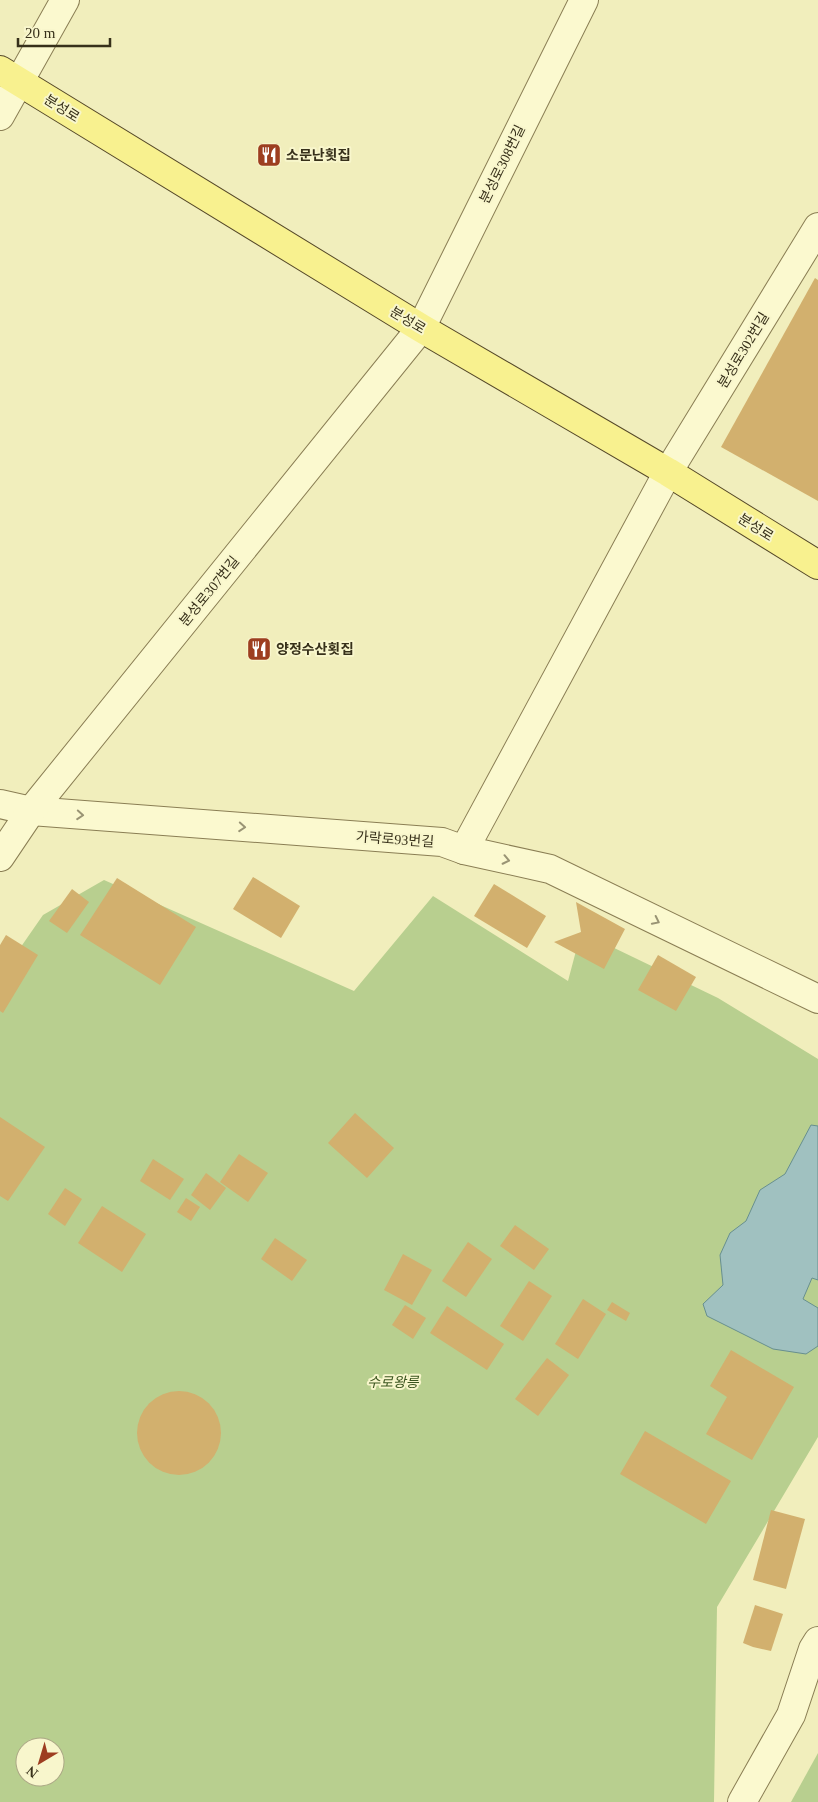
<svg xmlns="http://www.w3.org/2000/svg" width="818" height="1802" viewBox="0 0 818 1802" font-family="'Times New Roman','Noto Sans KR',serif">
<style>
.green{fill:#b8cf8f;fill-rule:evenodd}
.water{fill:#a0c1c0;stroke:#678f8f}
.building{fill:#d2b06e}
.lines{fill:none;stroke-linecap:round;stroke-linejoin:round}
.minor-casing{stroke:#8a7e54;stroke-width:30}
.major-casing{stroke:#564929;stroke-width:30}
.minor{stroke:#fbf9cf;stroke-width:28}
.major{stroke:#f8f18f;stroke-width:28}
.oneway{stroke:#999474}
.labels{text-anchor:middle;stroke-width:4;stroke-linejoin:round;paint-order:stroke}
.street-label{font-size:14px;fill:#37301a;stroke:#f8f6cc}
.poi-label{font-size:14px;font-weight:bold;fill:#37301a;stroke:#f8f6cc;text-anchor:start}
.park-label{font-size:14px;font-style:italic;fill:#3b551f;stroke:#f8f6cc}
</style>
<rect width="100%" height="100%" fill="#f1eebc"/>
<!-- green -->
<g class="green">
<path d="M104 880 354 991 433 896 568 981 581 932 718 998 818 1059V1437L717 1607 714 1802H0V977L43 915ZM25 1747H55V1777H25Z"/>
<polygon points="818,1753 818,1802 791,1802"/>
</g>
<!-- water -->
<polygon class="water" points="811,1125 818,1126 818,1280 812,1278 803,1299 818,1308 818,1346 806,1354 773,1349 707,1316 703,1304 723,1285 720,1255 730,1233 746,1221 760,1190 785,1174"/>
<!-- building -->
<g class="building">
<polygon points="815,278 818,280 818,501 721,447"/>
<polygon points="253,877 300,906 281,938 233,909"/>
<polygon points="117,878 196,927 160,985 80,935"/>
<polygon points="494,884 546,916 527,948 474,916"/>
<polygon points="72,889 89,902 67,933 49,921"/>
<polygon points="576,902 625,929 604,969 554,942 581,932"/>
<polygon points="6,935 38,955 3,1013 0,1011 0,945"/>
<polygon points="658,955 696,977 676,1011 638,990"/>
<polygon points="355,1113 394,1148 367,1178 328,1143"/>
<polygon points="0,1117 45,1147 8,1201 0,1196"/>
<polygon points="239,1154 268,1173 248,1202 220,1182"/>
<polygon points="153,1159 184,1179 170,1200 140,1181"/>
<polygon points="206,1173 226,1188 210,1210 191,1195"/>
<polygon points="65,1188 82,1199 65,1226 48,1214"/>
<polygon points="186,1198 200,1207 191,1221 177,1212"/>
<polygon points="102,1206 146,1234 122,1272 78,1243"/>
<polygon points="515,1225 549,1249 534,1270 500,1246"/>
<polygon points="275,1238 307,1260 292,1281 261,1259"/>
<polygon points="468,1242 492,1259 466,1297 442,1281"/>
<polygon points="403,1254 432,1270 412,1305 384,1290"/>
<polygon points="529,1281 552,1296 523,1341 500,1326"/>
<polygon points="583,1299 606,1314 578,1359 555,1344"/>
<polygon points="612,1302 630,1313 626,1321 607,1310"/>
<polygon points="405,1305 426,1318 413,1339 392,1325"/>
<polygon points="447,1306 504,1344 487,1370 430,1333"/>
<polygon points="731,1350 794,1387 752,1460 706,1434 727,1397 710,1386"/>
<polygon points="547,1358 569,1375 538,1416 515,1399"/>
<circle cx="179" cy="1433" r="42"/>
<polygon points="645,1431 731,1481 706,1524 620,1474"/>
<polygon points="771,1510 805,1519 786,1589 753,1580"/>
<polygon points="755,1605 783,1614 771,1651 753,1647 743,1643"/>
</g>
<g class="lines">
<defs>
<g id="minor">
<polyline points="0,116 65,0"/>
<polyline points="0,804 31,811 442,842 464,850 550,869 818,999"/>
<polyline points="464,850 668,472 818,227"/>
<polyline points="0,857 31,811 421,328 584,0"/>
<polyline points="742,1802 791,1715 813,1649 818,1641"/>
</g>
<polyline id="major" points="0,70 421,328 668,472 818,565"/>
</defs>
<!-- minor casing -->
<use href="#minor" class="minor-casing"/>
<!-- major casing -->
<use href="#major" class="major-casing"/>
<!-- minor -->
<use href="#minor" class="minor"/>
<!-- major -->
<use href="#major" class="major"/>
</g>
<!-- one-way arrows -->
<defs><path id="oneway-chevron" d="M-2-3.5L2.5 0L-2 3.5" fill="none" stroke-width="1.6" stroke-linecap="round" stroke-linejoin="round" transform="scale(1.25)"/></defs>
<g class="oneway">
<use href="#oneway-chevron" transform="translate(80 815) rotate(4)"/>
<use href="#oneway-chevron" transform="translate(242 827) rotate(4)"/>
<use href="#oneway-chevron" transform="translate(506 860) rotate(12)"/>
<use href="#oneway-chevron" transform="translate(656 921) rotate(26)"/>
</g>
<!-- icons -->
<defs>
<symbol id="restaurant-square" viewBox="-11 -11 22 22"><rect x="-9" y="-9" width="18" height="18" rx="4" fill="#9d3e20" stroke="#f8f6cc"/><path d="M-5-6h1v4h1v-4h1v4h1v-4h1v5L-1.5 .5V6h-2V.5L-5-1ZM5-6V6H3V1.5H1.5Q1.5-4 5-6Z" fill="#fff"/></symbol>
</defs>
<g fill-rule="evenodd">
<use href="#restaurant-square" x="255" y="141" width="28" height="28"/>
<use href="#restaurant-square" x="245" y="635" width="28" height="28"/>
</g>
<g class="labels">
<!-- street labels -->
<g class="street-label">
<text transform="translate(62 108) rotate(32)" y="5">분성로</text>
<text transform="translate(502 164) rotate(-64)" y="5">분성로308번길</text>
<text transform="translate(408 320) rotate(31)" y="5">분성로</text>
<text transform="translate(743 350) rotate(-59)" y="5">분성로302번길</text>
<text transform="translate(756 527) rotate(32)" y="5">분성로</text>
<text transform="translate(209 591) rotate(-51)" y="5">분성로307번길</text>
<text transform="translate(395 839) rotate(4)" y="5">가락로93번길</text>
</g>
<!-- poi labels -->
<g class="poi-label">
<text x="286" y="160">소문난횟집</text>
<text x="276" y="654">양정수산횟집</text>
</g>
<!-- park labels -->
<g class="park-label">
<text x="393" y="1387">수로왕릉</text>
</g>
</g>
<!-- north arrow -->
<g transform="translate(40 1762) rotate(218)"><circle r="24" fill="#f8f6cc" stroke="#aba785"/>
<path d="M0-4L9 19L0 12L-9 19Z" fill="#9d3e20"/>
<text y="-8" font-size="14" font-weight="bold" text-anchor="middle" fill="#37301a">N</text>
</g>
<!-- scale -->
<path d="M18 38v8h92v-8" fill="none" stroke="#37301a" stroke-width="2.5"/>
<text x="25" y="38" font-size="15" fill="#37301a" stroke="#f8f6cc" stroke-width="4" paint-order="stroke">20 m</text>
</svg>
